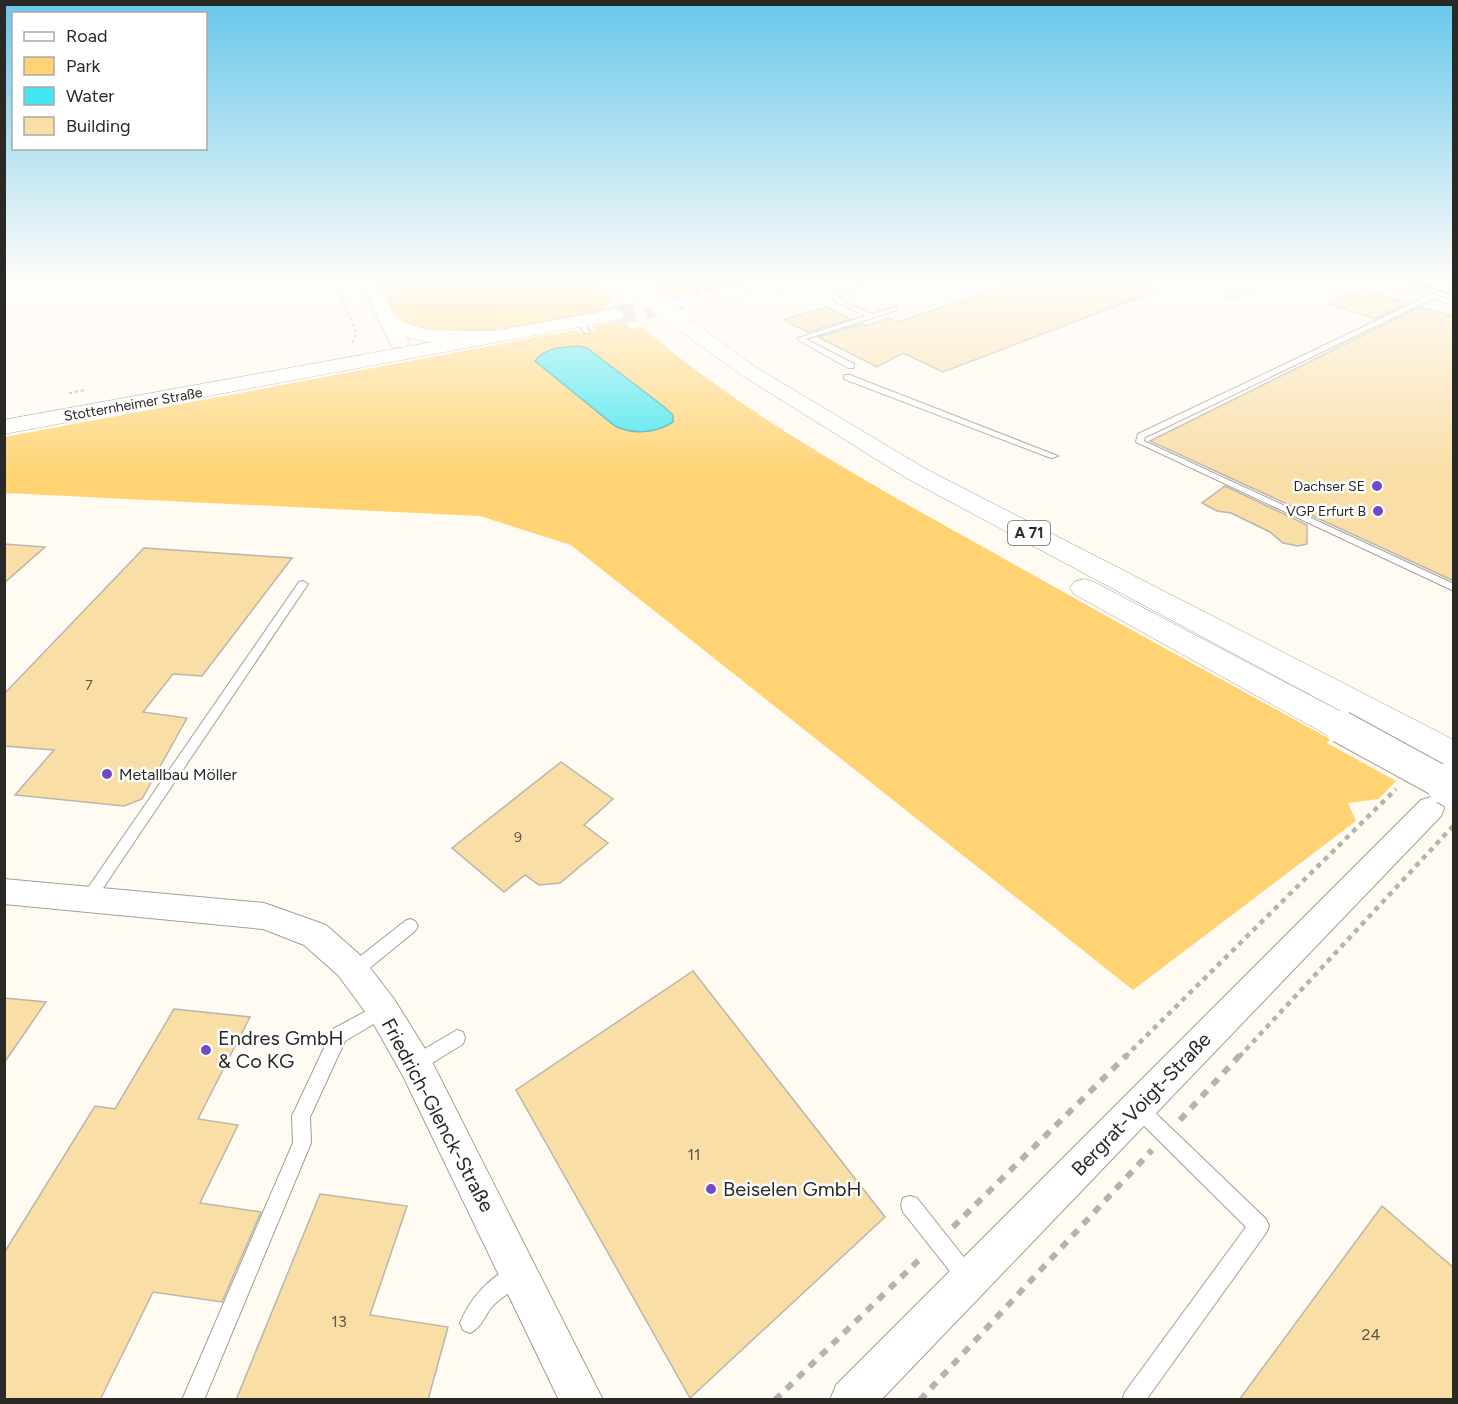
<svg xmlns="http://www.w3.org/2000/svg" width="1458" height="1404" viewBox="0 0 1458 1404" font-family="Figtree,sans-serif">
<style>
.green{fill:#ffd374}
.water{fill:#45e6ef;stroke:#3dadb2;stroke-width:1.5}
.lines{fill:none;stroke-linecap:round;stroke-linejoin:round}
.stream{fill:#3dadb2;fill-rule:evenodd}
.building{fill:#f9dea6;stroke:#bbb6ac;stroke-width:1.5}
.secondary-tunnel{stroke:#d5d0c9;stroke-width:20;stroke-dasharray:20 10;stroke-linecap:butt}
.service-casing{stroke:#a49f96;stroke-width:2}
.minor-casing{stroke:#a49f96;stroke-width:2}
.secondary-casing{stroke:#a49f96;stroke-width:1}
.motorway-casing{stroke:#a49f96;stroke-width:1}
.path-far2{stroke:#b6b2ac;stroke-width:2;stroke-dasharray:3 3;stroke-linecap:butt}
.path-far1{stroke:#b6b2ac;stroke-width:4.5;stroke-dasharray:5 5;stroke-linecap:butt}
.path{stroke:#b6b2ac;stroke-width:6;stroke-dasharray:8 8;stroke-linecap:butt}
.service{fill:#fff;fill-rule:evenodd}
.minor{fill:#fff;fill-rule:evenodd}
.secondary{fill:#fff;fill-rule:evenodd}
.motorway{fill:#fff;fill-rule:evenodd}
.motorway-bridge-far2-casing{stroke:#a49f96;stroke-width:20;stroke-linecap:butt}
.motorway-bridge-far1-casing{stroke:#a49f96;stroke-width:34;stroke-linecap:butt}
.motorway-bridge-casing{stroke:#a49f96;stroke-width:43;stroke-linecap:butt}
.motorway-bridge-far2{stroke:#fff;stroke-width:20}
.motorway-bridge-far1{stroke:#fff;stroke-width:32}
.motorway-bridge{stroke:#fff;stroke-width:41}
.poi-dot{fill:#714bc4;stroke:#fff;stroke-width:2}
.labels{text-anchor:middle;stroke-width:5;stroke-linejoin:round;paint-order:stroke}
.far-street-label{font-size:14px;fill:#2b2925;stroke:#fff}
.far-poi-label{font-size:14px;fill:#2b2925;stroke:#fff;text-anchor:end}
.number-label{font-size:14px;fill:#5e5645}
.shield{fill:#fff;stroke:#6b6966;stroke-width:1.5}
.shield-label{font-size:15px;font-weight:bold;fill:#2b2925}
.poi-label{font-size:16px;fill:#2b2925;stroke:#fff;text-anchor:start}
.near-number-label{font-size:16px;fill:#5e5645}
.near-poi-label{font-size:20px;fill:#2b2925;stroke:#fff;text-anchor:start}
.near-street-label{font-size:20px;fill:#2b2925;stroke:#fff}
</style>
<rect width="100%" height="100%" fill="#fffaf2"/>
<!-- green -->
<g class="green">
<path d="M377 279H591L613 303 604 305 612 311 581 315 577 313 571 314 573 316 570 319C535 323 436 344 409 325 395 316 381 295 377 279Z"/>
<polygon points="647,279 775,279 682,296 665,295"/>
<path d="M622 320 632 329 642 327C737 409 859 478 969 539 1089 607 1210 673 1330 739L1327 743 1396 781 1379 799 1348 803 1356 821 1133 990 571 545 480 516 5 493V437L575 330 581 333 595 330 593 327Z"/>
</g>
<!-- water -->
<path class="water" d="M579 346 587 348 663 406 673 415V422C656 433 634 435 615 426L535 361C544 348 563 347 579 346Z"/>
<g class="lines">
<!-- stream -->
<polygon class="stream" points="1397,279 1405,279 1454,294 1454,296"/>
</g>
<!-- building -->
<g class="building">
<polygon points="1026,279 1126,279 1158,290 943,372 903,353 877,367 818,337 862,324 866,326 889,318 898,322"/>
<polygon points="1361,290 1407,303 1375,319 1329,304"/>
<polygon points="826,307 851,319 808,332 783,320"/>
<polygon points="1420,307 1454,316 1454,581 1150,441"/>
<polygon points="1225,486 1307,525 1307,544 1298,546 1283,543 1270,532 1231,513 1217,511 1202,503"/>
<polygon points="4,544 45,547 4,583"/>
<polygon points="144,548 292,558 202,676 173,674 143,712 187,718 142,799 124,806 15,795 54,750 4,746 4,694"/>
<polygon points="561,762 613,799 584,825 608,843 560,883 539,885 525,875 504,892 452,848"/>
<polygon points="693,971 885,1217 690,1398 516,1090"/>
<polygon points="4,998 46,1002 4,1063"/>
<polygon points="174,1009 250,1017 198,1119 238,1125 200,1203 261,1212 222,1302 153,1292 100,1400 4,1400 4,1253 95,1106 115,1109"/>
<polygon points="320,1194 407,1206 370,1315 448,1327 428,1400 236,1400"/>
<polygon points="1382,1206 1454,1268 1454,1400 1239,1400"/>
</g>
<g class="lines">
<!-- secondary-tunnel -->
<polyline class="secondary-tunnel" points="615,315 682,302"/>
<defs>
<g id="service">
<polygon points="878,279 892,279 852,288 840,295 839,299 872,314 895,307 898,309 897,310 806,339 854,364 854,368 848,368 798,340 798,338 866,316 834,301 834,294 848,286"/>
<polygon points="1269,279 1278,279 1233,298 1228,297"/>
<path d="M1370 279C1398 279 1427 293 1454 301V305L1432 299 1152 434 1145 437 1144 441 1454 584V591L1136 442 1138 434 1426 297Z"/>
<polygon points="1420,279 1431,279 1454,286 1454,290"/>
<polygon points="693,283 697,283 712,296 712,298 708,298 693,285"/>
<polygon points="576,320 580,320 590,332 589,333 585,333 575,321"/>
<polygon points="844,375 850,375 1058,456 1051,458 844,379"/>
<polygon points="303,581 308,584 93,903 88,905 83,903 81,899 83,895 299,582"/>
<polygon points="410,919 415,921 418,926 415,931 360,976 354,978 348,976 346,971 348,966 405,921"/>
<polygon points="383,1002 389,1005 391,1010 389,1015 345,1041 310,1117 311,1143 204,1400 182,1400 293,1143 292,1116 333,1029"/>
<polygon points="457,1030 463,1032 465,1038 463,1044 421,1070 415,1072 409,1070 407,1064 409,1058"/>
<polygon points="1139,1100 1145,1103 1266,1219 1269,1226 1266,1233 1146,1400 1122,1400 1125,1392 1246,1227 1133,1115 1130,1109 1133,1103"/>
<polygon points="910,1196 917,1198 974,1270 977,1277 974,1284 967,1287 960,1284 903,1212 901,1205 903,1198"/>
<path d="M516 1265 523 1268 526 1275C520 1290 501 1295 491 1308 484 1317 481 1328 470 1333L463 1330 460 1323C470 1298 491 1275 516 1265Z"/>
</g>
<g id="minor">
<polygon points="1431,797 1441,800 1444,808 1441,816 881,1400 830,1400 836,1385 1421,800"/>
<polygon points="4,879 264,903 326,925 360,955 394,999 427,1052 603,1400 559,1400 403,1076 372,1021 338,975 304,945 263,929 4,904"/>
</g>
<g id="secondary">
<polygon points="774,279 812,279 804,284 682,307 676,306 673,302 676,298 682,297"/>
<polygon points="615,309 622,311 624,315 622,319 4,434 4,420"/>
</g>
<g id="motorway">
<polygon points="359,279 376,279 397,320 429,330 491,331 498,333 501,337 498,341 491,343 429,342 406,337 409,343 406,347 392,347"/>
<path d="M598 279H616L636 300 633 304C618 307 606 291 598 279Z"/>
<polygon points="678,314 685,316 757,368 926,469 1454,740 1454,769 1442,765 908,479 743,376 671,324 669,320 671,316"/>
<polygon points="1084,579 1094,582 1353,718 1358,727 1353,736 1341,739 1329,736 1074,594 1070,588 1074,582"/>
</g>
</defs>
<!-- service casing -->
<use href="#service" class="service-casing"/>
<!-- minor casing -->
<use href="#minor" class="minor-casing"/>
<!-- secondary casing -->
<use href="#secondary" class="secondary-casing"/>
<!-- motorway casing -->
<use href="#motorway" class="motorway-casing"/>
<!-- path-far2 -->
<g class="path-far2">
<polyline points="335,279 356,332 355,340 351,343"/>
<polyline points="69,393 85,390"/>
</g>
<!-- path-far1 -->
<g class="path-far1">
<polyline points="1125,1057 1396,789"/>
<polyline points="1239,1057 1454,825"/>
</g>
<!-- path -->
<g class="path">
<polyline points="1180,1120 1240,1055"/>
<polyline points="953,1227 1127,1055"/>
<polyline points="775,1400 924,1255"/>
<polyline points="920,1400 1152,1150"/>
</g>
<!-- service -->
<use href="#service" class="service"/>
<!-- minor -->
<use href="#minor" class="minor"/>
<!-- secondary -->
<use href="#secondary" class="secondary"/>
<!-- motorway -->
<use href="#motorway" class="motorway"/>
<defs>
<polyline id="motorway-bridge-far2" points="648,296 678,320"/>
<polyline id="motorway-bridge-far1" points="1341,727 1449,786"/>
<polyline id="motorway-bridge" points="1447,784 1454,788"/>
</defs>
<!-- motorway-bridge-far2 casing -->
<use href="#motorway-bridge-far2" class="motorway-bridge-far2-casing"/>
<!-- motorway-bridge-far1 casing -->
<use href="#motorway-bridge-far1" class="motorway-bridge-far1-casing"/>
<!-- motorway-bridge casing -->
<use href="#motorway-bridge" class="motorway-bridge-casing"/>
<!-- motorway-bridge-far2 -->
<use href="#motorway-bridge-far2" class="motorway-bridge-far2"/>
<!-- motorway-bridge-far1 -->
<use href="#motorway-bridge-far1" class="motorway-bridge-far1"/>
<!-- motorway-bridge -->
<use href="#motorway-bridge" class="motorway-bridge"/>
</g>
<!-- sky -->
<linearGradient id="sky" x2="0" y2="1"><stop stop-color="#67c8eb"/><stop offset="0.59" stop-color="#fffdf9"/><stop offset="1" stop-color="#fffdf9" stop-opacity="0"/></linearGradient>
<rect width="1458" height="476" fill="url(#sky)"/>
<!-- markers -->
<g class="poi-dot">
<circle cx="1377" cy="486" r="6"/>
<circle cx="1378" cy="511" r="6"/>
<circle cx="107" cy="774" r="6"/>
<circle cx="206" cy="1050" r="6"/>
<circle cx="711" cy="1189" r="6"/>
</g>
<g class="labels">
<!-- far-street labels -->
<g class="far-street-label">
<text transform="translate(133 404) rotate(-10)" y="5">Stotternheimer Straße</text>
</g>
<!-- far-poi labels -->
<g class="far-poi-label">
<text x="1365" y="491">Dachser SE</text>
<text x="1366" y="516">VGP Erfurt B</text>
</g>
<!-- number labels -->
<g class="number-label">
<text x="89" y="690">7</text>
<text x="518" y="842">9</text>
</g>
<!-- shield labels -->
<rect class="shield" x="1008" y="521" width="42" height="24" rx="4.5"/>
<g class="shield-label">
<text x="1029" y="538">A 71</text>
</g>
<!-- poi labels -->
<g class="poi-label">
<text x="119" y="780">Metallbau Möller</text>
</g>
<!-- near-number labels -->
<g class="near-number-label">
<text x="694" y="1160">11</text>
<text x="339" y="1327">13</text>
<text x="1371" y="1340">24</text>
</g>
<!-- near-poi labels -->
<g class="near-poi-label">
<text x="218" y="1045">Endres GmbH<tspan x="218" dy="23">&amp; Co KG</tspan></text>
<text x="723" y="1196">Beiselen GmbH</text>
</g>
<!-- near-street labels -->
<g class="near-street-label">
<text transform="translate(1141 1104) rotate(-46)" y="7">Bergrat-Voigt-Straße</text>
<text transform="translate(438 1115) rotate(62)" y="7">Friedrich-Glenck-Straße</text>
</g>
</g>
<!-- border -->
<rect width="1458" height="1404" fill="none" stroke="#2b2925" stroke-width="12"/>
<!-- legend -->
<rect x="12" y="12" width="195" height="138" fill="#ffffff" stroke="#aaa9a8" stroke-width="1.5"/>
<rect x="24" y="32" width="30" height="9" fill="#ffffff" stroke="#aaa9a8" stroke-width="1.5"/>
<text x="66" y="42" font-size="18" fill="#2b2925">Road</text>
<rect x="24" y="57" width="30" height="18" fill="#ffd374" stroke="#aaa9a8" stroke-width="1.5"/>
<text x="66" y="72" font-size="18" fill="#2b2925">Park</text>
<rect x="24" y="87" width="30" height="18" fill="#45e6ef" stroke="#aaa9a8" stroke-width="1.5"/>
<text x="66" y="102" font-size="18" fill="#2b2925">Water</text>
<rect x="24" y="117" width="30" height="18" fill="#f9dea6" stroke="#aaa9a8" stroke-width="1.5"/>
<text x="66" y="132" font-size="18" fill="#2b2925">Building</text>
</svg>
